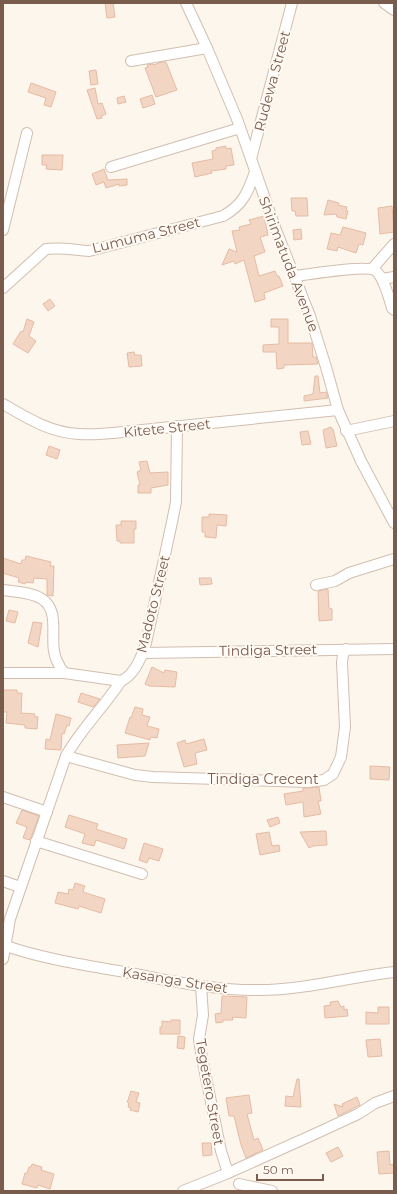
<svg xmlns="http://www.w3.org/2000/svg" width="397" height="1194" viewBox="0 0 397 1194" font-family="Montserrat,sans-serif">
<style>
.building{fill:#f3d5c3;stroke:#e6bba3}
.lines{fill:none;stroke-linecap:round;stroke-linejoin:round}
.minor-casing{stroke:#d1beb0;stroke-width:12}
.minor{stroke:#fff;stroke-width:10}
.labels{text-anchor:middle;stroke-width:4;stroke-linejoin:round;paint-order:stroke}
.street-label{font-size:14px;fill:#7a5c4d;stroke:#fffaf3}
</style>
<rect width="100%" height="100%" fill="#fdf6ec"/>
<!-- building -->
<g class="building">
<polygon points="105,3 113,3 115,17 107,18"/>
<polygon points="161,62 166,62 177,90 156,97 145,68 148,67 147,65 154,64 154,65"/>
<polygon points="96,70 98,84 91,85 89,71"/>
<polygon points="31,83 56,92 51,107 44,105 46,98 28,92"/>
<polygon points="95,88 98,104 102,103 106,114 101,116 102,118 97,119 87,90"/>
<polygon points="152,95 155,104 143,108 140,99"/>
<polygon points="124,96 126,102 118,104 117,98"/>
<polygon points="226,146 226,149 231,148 234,165 226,166 226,169 211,171 212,173 195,177 192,163 213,159 212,151 216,150 216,148"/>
<polygon points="42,155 63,155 62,170 46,169 47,165 42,165"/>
<polygon points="104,169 108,180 127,179 127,185 119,186 119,184 106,188 104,182 96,185 92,174"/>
<polygon points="291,198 307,198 308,216 296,216 295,211 292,211"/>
<polygon points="328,200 339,203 338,205 347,207 346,211 348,211 346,219 337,217 336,214 324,215"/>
<polygon points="392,206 394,232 380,234 378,208"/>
<polygon points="264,216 268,235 260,237 265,252 254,256 259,276 275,271 277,276 279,276 283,286 264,293 265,299 255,302 244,260 235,264 234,261 222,265 229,249 237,252 232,231 240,230 239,227 251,224 249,220"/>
<polygon points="343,227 366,233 363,245 359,244 356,253 338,247 337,251 327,249 331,233 340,235"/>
<polygon points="301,229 302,239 294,240 293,230"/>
<polygon points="50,299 55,306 48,311 43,304"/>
<polygon points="27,319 34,322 29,336 36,341 28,353 13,344 21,331 23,332"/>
<polygon points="271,319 288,319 288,343 312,343 313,357 316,357 318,364 284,365 284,368 277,369 276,352 263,352 263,345 279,344 279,327 271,327"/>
<polygon points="134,352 135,355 141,355 142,366 129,367 127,353"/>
<polygon points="315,376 318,376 320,393 326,392 328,398 304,401 304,396 313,394"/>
<polygon points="331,427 332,429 333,429 337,446 326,448 323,430"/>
<polygon points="308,431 311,444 302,445 300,432"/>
<polygon points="49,446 60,450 57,459 46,455"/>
<polygon points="147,461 150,473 168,472 168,485 151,488 151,493 138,493 138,485 140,485 137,472 141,470 139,462"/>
<polygon points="209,514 227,515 226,526 217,525 216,538 205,537 205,532 202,532 202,517 209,517"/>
<polygon points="121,521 136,521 136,529 134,529 134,543 120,543 120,541 117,541 116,525 121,525"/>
<polygon points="26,556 51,562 50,566 54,566 53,596 47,595 47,579 34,578 33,583 26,582 25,584 18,582 19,578 3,573 3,558 21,564 22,560 25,560"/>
<polygon points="199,578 211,578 212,584 200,585"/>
<polygon points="328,589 329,608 332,609 332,620 319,621 318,591"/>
<polygon points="9,610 18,612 15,623 6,621"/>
<polygon points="33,622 42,623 38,647 28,643"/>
<polygon points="152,667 164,673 165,670 177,672 175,687 150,686 145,684"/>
<polygon points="3,690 17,690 17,693 22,693 21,713 35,714 34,716 38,717 37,729 25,728 25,725 6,723 7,712 3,712"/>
<polygon points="81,693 100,699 93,707 78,702"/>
<polygon points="135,707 143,709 142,715 150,717 147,726 159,729 157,738 151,737 150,740 125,733 130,717 131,718"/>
<polygon points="56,714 71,718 69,726 67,725 64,734 62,733 61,750 45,749 46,739 50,740"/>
<polygon points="204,739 207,750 195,753 197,764 184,767 177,743 185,740 186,744"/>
<polygon points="149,743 145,756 118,758 117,745"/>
<polygon points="370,766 390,767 389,780 370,779"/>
<polygon points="319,787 321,801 318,801 321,814 304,817 303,802 286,805 284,794 303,791 303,788"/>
<polygon points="22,810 39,816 30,840 23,838 27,827 16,823"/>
<polygon points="69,815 98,824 96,829 127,839 124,849 96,840 94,846 82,843 85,834 65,827"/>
<polygon points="278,817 280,823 270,827 267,820"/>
<polygon points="326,831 327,845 313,846 309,848 300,832"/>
<polygon points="269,832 272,846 279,845 280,851 260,855 256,834"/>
<polygon points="144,843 163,849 159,861 149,858 147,863 139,860"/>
<polygon points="75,883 85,886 83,892 105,899 101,913 79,906 78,909 55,903 58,892 68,894 69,889 73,890"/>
<polygon points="222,996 247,997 246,1018 232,1017 233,1020 223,1020 223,1022 216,1023 215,1014 221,1013"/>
<polygon points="338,1001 341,1007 344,1006 344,1010 347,1009 348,1016 325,1018 324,1006 331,1005 330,1002"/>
<polygon points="378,1007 389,1007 389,1024 366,1024 366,1012 378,1013"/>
<polygon points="171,1020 180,1020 180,1034 160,1034 160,1027 162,1027 162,1021 171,1022"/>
<polygon points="178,1036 185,1037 184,1049 177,1048"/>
<polygon points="380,1039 382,1056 368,1057 366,1040"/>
<polygon points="297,1079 299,1079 301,1107 285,1106 286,1096 293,1097"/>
<polygon points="131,1091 139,1093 136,1102 140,1103 138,1112 130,1110 131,1108 128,1107 129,1103 127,1102 128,1100"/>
<polygon points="249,1095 252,1113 247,1114 254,1140 258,1138 263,1150 246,1158 241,1145 234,1116 229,1116 226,1098"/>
<polygon points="357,1097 360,1105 338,1116 334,1104 343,1107 342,1104"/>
<polygon points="202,1143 211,1143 212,1155 203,1156"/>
<polygon points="338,1147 343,1156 331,1162 326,1153"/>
<polygon points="389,1151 390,1165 393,1164 394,1173 379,1174 377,1152"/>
<polygon points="32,1164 42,1167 41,1170 54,1174 50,1189 38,1185 37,1188 22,1184 25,1173 27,1173 29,1167 31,1167"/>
</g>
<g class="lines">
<defs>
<g id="minor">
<polyline points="186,3 207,48 237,119 276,230 310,316 326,367 338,410 361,461 394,523"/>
<polyline points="384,3 394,10"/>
<polyline points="131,61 207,48"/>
<polyline points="251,159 292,3"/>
<polyline points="111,167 240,128"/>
<polyline points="3,230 27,133"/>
<polyline points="372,269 394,244"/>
<path d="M294 276C307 275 368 264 376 271 384 278 389 298 392 308L394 310"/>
<polyline points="382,279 394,277"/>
<path d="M3 288 46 249C60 247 75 250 89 251L223 216C243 205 248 192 255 172"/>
<path d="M3 404C27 418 51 433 79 434 90 435 102 434 113 433L338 410"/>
<polyline points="346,431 394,421"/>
<polyline points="316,585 335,581 349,573 394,559"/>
<path d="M3 590C15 592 32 592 42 599 59 610 51 634 54 651 55 659 59 666 64 673"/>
<polyline points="143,653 394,649"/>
<path d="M3 673H64L121 681C135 675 142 656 146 643L172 522 176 502 177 426"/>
<polyline points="66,756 135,775 153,777 308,782 324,780 333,774 341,757 345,727 342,662 343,655 346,649"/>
<polyline points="3,797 47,812"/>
<polyline points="36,841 142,874"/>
<polyline points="3,881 20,887"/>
<path d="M6 946C44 959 85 965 124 972 169 980 214 991 259 990 305 990 349 977 394 972"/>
<path d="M3 959 10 919 66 756C81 729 104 707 121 681"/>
<polyline points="201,986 203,1015 199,1039 202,1058 221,1151 228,1173"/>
<polyline points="239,1184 272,1191"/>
<polyline points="183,1191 228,1173 317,1133 358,1114 375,1103 394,1096"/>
</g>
</defs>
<!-- minor casing -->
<use href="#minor" class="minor-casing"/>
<!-- minor -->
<use href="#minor" class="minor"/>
</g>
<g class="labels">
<!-- street labels -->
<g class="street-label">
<text transform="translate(272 81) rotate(-75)" y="5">Rudewa Street</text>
<text transform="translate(146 235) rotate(-14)" y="5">Lumuma Street</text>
<text transform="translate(289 264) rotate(69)" y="5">Shirimatuda Avenue</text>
<text transform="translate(167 428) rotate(-6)" y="5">Kitete Street</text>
<text transform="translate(153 604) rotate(-76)" y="5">Madoto Street</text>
<text transform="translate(268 650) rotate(-1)" y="5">Tindiga Street</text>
<text x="263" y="784">Tindiga Crecent</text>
<text transform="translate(175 980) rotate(9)" y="5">Kasanga Street</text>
<text transform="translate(210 1092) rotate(80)" y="5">Tegetero Street</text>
</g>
</g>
<!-- border -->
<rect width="397" height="1194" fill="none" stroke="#7a5c4d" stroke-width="8"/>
<!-- scale -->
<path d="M257 1174v6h66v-6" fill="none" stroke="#7a5c4d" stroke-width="2"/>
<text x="263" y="1174" font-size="12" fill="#7a5c4d" stroke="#fffaf3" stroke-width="3" paint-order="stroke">50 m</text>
</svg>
